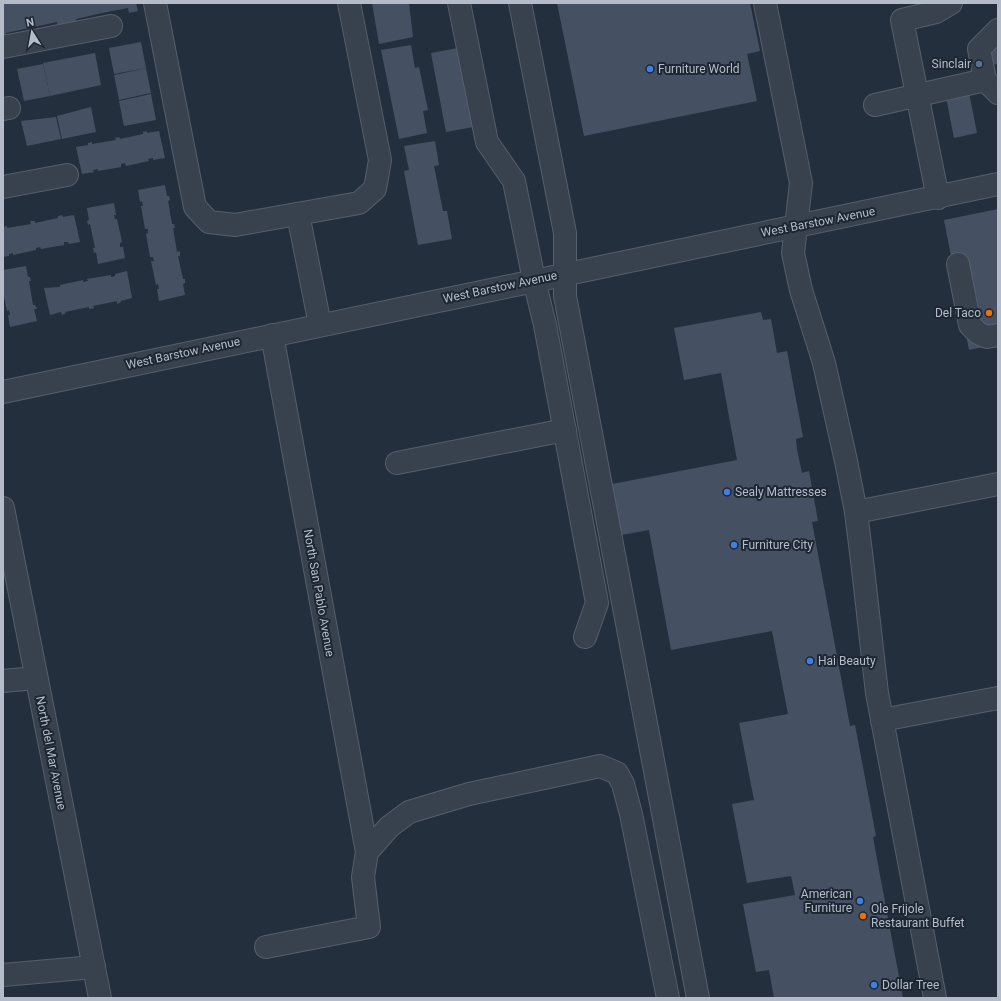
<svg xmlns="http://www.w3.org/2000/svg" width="1001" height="1001" viewBox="0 0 1001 1001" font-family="Roboto,sans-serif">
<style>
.building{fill:#455162}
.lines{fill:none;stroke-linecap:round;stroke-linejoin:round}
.minor-casing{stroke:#565f6c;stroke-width:24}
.minor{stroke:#38414e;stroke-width:22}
.service-dot{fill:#5c6f8a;stroke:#1d2633;stroke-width:1.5}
.shop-dot{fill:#3f7fe0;stroke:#1d2633;stroke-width:1.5}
.food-dot{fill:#e8710a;stroke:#1d2633;stroke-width:1.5}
.labels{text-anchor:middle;stroke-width:4;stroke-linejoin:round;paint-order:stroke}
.poi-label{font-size:12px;fill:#b4bcc9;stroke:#1d2633;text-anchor:start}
.street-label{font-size:12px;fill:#b4bcc9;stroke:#1d2633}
</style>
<rect width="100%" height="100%" fill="#242f3e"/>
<!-- building -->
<g class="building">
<polygon points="4,3 136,3 138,11 129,13 128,8 102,13 76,19 77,23 58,28 57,22 6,33 7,38 3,39"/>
<polygon points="372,3 409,3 413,37 379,44"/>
<polygon points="557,3 750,3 760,51 747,54 757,101 584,136"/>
<polygon points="998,41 998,64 989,65 985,44"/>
<polygon points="141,42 146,68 114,74 109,48"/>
<polygon points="411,45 415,68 419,67 428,110 423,111 427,133 399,139 381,50"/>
<polygon points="458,48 473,127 446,132 431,53"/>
<polygon points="95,53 101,85 50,96 43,63"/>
<polygon points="43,64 50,96 24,101 17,69"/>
<polygon points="146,68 151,93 119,100 114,75"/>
<polygon points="968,87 977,133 954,138 945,92"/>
<polygon points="151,94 156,120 124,126 119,101"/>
<polygon points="91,107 96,132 62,139 57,116"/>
<polygon points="56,117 61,139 27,146 21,121"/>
<polygon points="147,131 147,133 159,131 165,158 153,160 153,158 148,159 149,161 126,166 125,163 121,164 121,167 98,171 98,169 93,170 94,172 82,174 76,147 88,145 88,143 92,142 92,144 116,140 115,138 119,137 120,139 143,134 143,132"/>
<polygon points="435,141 439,165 434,166 443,211 447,211 452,239 418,245 404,171 409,170 404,146"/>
<polygon points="165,185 167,196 169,196 170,200 168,201 172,224 174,224 175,228 173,228 177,252 180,251 180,256 178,256 183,279 185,279 185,283 183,284 185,295 159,301 157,289 159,289 158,284 156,285 151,261 154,261 153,257 150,257 146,234 148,233 148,229 145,229 141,206 143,206 142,201 140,202 138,190"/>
<polygon points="114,203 116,215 114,215 115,219 117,219 122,242 120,243 120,247 123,247 125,258 98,264 96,252 94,253 93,248 95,248 90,224 88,225 87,221 89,220 87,208"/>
<polygon points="998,209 998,344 969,350 944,220"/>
<polygon points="62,215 63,217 74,215 80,242 69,244 68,242 64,242 64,245 41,249 40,247 36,248 36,250 13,255 13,253 9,254 9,256 3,257 3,227 7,226 7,228 31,224 30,221 35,221 35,223 58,218 58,216"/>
<polygon points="26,266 28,277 30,277 31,281 29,281 33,305 35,305 37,309 34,309 37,321 10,327 8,315 10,315 9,310 7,311 3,292 3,270"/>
<polygon points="127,271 132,298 121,301 121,302 117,304 117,301 93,306 94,308 89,309 89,307 65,312 66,313 62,315 61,312 50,315 44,288 60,287 60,285 83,280 83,282 88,281 87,279 111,275 111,277 115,276 115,274"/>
<polygon points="761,312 763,320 771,319 777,353 787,351 803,437 796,439 797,449 802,473 809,471 818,521 812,522 850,726 855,725 876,836 873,837 877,859 903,998 774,998 769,970 756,972 743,904 795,895 791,876 747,883 732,804 754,800 739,723 788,714 772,631 671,650 649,530 616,536 607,485 737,460 721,373 684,380 674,328"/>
</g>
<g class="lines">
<defs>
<g id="minor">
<polyline points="155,3 195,207 209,222 235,225 359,203 375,189 380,160 349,3"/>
<polyline points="459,3 487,142 514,181 534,280 545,325 597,603 585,637"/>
<polyline points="520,3 565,233 565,296 698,998"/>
<polyline points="765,3 801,183 793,253 801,290 824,363 846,461 856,512 863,569 877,693 935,998"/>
<polyline points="3,47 111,26"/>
<polyline points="985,80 998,93"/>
<polyline points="875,105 985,80 979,49 998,30"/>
<polyline points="3,109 9,108"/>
<polyline points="3,187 67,175"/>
<polyline points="938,198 902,20 936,12 951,3"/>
<polyline points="298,214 320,325"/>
<polyline points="958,264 970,325 978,333 987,337 998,335"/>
<polyline points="272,335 367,852"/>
<polyline points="3,392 998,184"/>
<polyline points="397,463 565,430"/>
<polyline points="3,508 100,998"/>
<polyline points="856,512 998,484"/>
<polyline points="3,681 36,678"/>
<polyline points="882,720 998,698"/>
<polyline points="266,947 369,927 363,877 367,852 389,827 409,812 469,794 600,766 617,773 623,784 631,814 668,998"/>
<polyline points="3,975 94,967"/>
</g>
</defs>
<!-- minor casing -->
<use href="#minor" class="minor-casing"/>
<!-- minor -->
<use href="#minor" class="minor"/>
</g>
<!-- markers -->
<circle class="service-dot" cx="979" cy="64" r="4"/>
<g class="shop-dot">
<circle cx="650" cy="69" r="4"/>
<circle cx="727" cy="492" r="4"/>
<circle cx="734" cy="545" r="4"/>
<circle cx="810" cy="661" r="4"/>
<circle cx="860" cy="901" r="4"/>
<circle cx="874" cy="985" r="4"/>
</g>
<g class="food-dot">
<circle cx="989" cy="313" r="4"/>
<circle cx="863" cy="916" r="4"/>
</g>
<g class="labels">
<!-- poi labels -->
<g class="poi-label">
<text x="971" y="68" text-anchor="end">Sinclair</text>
<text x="658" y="73">Furniture World</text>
<text x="981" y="317" text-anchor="end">Del Taco</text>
<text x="735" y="496">Sealy Mattresses</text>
<text x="742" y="549">Furniture City</text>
<text x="818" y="665">Hai Beauty</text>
<text x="852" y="898" text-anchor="end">American<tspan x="852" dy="14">Furniture</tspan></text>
<text x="871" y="913">Ole Frijole<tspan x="871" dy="14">Restaurant Buffet</tspan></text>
<text x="882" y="989">Dollar Tree</text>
</g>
<!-- street labels -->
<g class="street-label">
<text transform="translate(818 222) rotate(-11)" y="4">West Barstow Avenue</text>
<text transform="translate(500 287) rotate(-12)" y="4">West Barstow Avenue</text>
<text transform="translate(183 353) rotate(-12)" y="4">West Barstow Avenue</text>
<text transform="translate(319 593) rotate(80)" y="4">North San Pablo Avenue</text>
<text transform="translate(51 753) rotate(79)" y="4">North del Mar Avenue</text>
</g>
</g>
<!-- border -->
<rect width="1001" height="1001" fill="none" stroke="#b4bcc9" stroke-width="8"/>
<!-- north arrow -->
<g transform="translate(32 32) rotate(349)" stroke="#1d2633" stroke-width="3" paint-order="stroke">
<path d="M0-3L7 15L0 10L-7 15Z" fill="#b4bcc9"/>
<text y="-6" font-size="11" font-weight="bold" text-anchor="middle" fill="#b4bcc9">N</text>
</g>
</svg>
